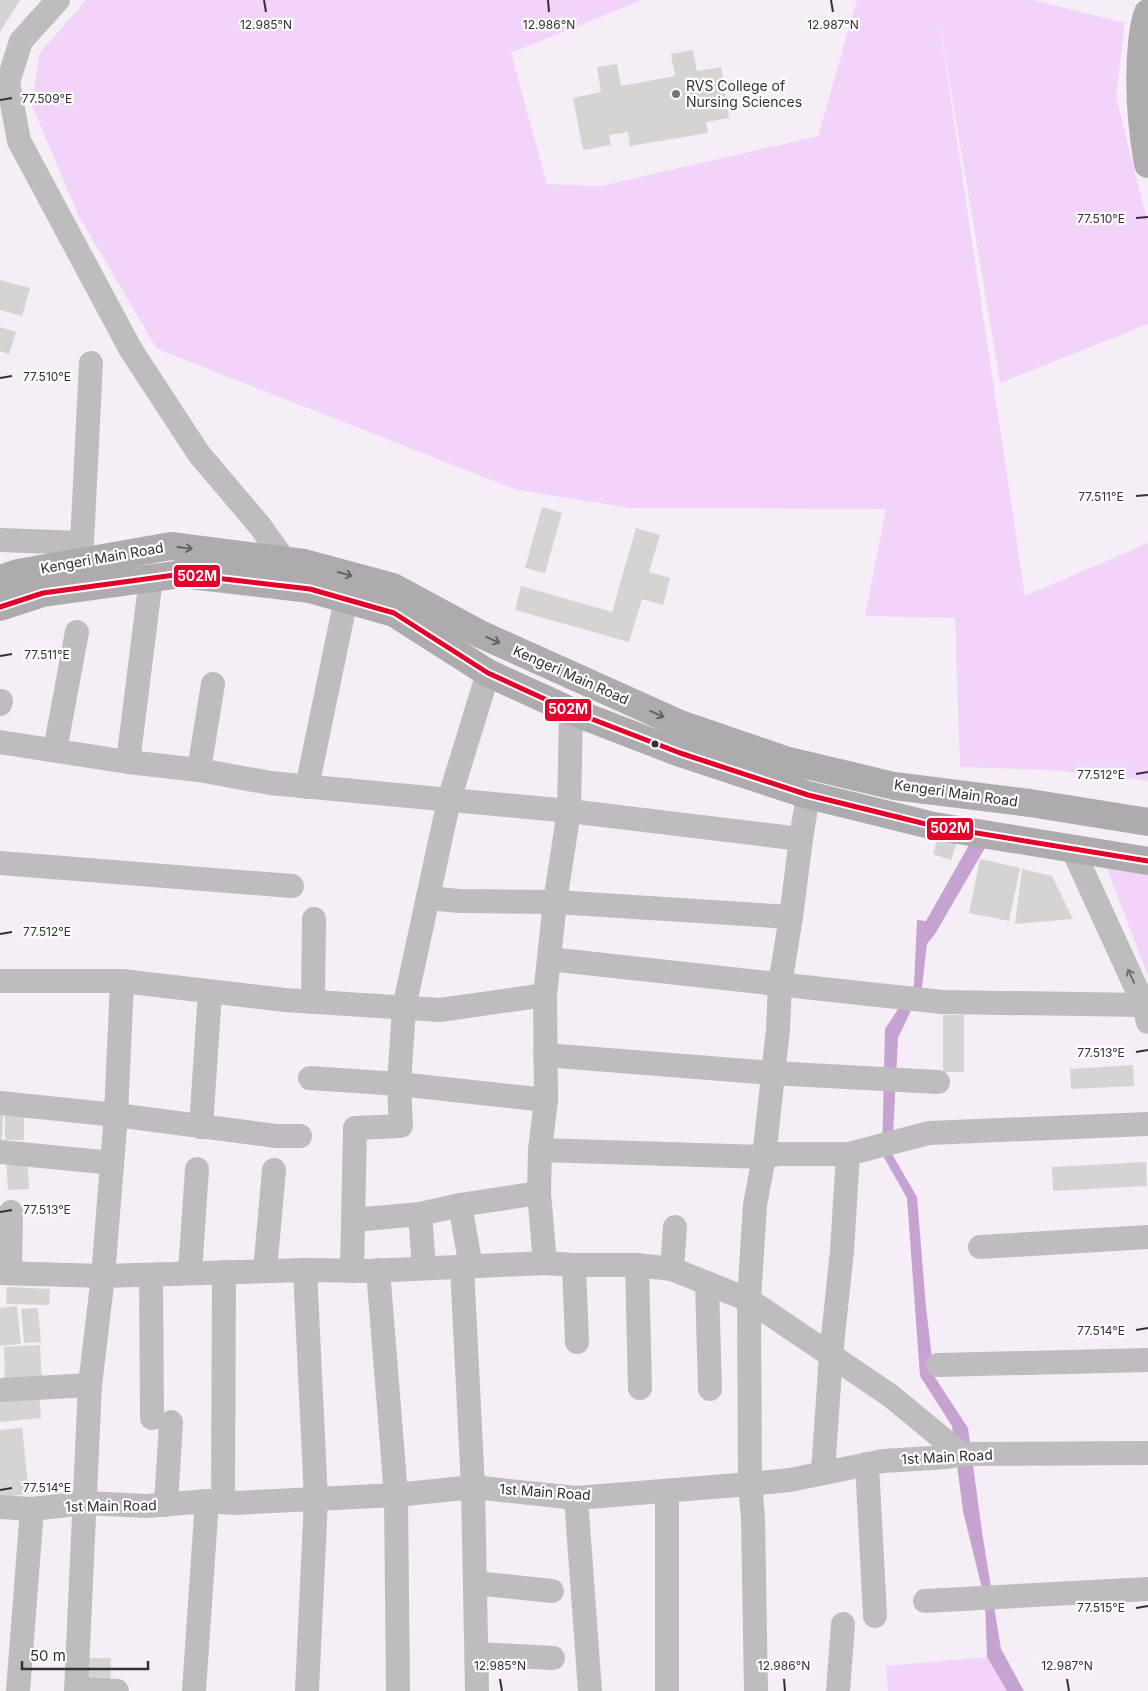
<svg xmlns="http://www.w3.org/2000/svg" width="1148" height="1691" viewBox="0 0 1148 1691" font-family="Inter,sans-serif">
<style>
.green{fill:#f2d4fa}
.water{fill:#c6a2d0}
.building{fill:#d6d3d3}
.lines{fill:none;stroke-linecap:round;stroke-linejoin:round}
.minor{stroke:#bfbcbf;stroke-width:24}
.major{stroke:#aeabae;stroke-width:28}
.bus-1-casing{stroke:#fdfdfd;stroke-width:9}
.bus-1{stroke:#e4002b;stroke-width:5}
.oneway{stroke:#656166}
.oneway2{stroke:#736f74}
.ticks{fill:none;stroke:#343036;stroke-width:2}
.poi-dot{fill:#787279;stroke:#fdfdfd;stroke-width:2}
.bus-dot{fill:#343036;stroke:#fdfdfd;stroke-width:2}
.labels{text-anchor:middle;stroke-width:4.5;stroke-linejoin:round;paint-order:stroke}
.poi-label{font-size:14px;fill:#343036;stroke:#fdfdfd;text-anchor:start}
.street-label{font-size:14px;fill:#343036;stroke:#fdfdfd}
.ticks-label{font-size:12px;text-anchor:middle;fill:#343036;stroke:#fdfdfd;stroke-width:4.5;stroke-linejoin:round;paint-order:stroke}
.line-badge{stroke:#fdfdfd;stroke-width:2}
.badge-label{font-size:14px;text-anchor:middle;font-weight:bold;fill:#fff}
</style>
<rect width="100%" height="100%" fill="#f5eef6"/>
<!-- green -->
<g class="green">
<polygon points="86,0 642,0 511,53 547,184 601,186 818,136 857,0 1033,0 1125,23 1116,97 1148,224 1148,324 1000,383 939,20 1025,596 1148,543 1148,781 1050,770 960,767 955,618 865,616 886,509 631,508 517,490 157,349 78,215 32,105 39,54"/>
<polygon points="1104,861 1148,869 1148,976"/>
<polygon points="987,1657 1007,1691 888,1691 886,1666"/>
</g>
<!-- water -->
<polygon class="water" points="973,838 989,841 935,934 927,944 922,987 898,1038 892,1154 917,1197 926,1307 934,1376 968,1428 982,1532 1001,1649 1024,1691 1007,1691 987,1657 985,1601 963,1511 952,1426 920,1376 907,1198 882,1154 885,1029 914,985 917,920 926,921"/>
<!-- building -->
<g class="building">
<polygon points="0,0 20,0 0,32"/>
<polygon points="693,50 697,71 721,67 729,118 706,122 708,133 630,146 628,132 609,135 611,145 583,150 573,98 601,92 597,67 617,64 621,86 675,76 671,54"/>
<polygon points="0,280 30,288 22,316 0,310"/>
<polygon points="0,327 16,332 9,354 0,351"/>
<polygon points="542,507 562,513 545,573 525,568"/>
<polygon points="636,528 660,535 649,572 670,578 663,605 642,599 629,642 515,610 521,586 612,612"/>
<polygon points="938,836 957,842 951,860 933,854"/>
<polygon points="980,859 1020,868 1009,921 969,913"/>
<polygon points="1022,869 1052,876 1073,919 1015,924"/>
<rect x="943" y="1015" width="21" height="57"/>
<polygon points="1133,1065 1134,1086 1071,1089 1070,1069"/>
<rect x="5" y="1112" width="19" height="28"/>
<polygon points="0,1113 3,1113 2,1141 0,1141"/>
<polygon points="27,1159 29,1189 8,1190 6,1160"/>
<polygon points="1146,1162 1147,1186 1053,1191 1052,1167"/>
<polygon points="7,1287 50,1289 49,1305 6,1304"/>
<polygon points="17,1306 21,1344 0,1346 0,1308"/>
<polygon points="38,1308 41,1342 24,1343 21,1309"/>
<polygon points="40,1345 42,1382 5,1383 4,1347"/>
<polygon points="39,1393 41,1418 0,1422 0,1396"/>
<polygon points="22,1428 29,1494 0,1497 0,1430"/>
<polygon points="85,1658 111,1658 110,1688 84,1687"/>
</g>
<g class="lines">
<!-- minor -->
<g class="minor">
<polyline points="58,0 21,41 8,82 19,141 131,350 199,454 260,526 285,561 290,571"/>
<polyline points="0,540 82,543 91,363"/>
<polyline points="488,673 449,800 404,1008 399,1084 546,1100"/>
<polyline points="0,704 1,701"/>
<polyline points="0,742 128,762 199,770 270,783 569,811 801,839"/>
<polyline points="55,750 77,632"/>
<polyline points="128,762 151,578"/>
<polyline points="199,770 213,684"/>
<polyline points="307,787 346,599"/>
<polyline points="1072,848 1144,1005 1148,1022"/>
<polyline points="0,863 292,886"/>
<polyline points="428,898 459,901 555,902 791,917"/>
<polyline points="549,959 942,1002 1144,1005"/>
<polyline points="0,981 122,981 285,1000 440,1010 545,995 546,1100 540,1150 539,1193 545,1263"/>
<polyline points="545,995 555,902 569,811 571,711"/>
<polyline points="313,1002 314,919"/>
<polyline points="545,1055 772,1073 938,1082"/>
<polyline points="310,1078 399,1084 401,1126 355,1128 352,1271"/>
<polyline points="0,1103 116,1115 276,1136 300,1136"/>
<polyline points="201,1127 210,992"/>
<polyline points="540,1150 764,1157 779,1154 848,1154 929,1133 1148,1124"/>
<polyline points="0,1152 112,1163"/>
<polyline points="460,1205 539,1193"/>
<polyline points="420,1214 424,1268"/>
<polyline points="354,1220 420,1214 460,1205 471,1267"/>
<polyline points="980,1247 1148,1237"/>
<polyline points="574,1265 577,1342"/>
<polyline points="637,1265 640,1388"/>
<polyline points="462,1267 473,1487 477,1691"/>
<polyline points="672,1269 675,1227"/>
<polyline points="305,1270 316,1499 307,1691"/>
<polyline points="378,1270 396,1495 398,1691"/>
<polyline points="265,1271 274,1170"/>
<polyline points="190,1272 197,1169"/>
<polyline points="0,1273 103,1276 305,1270 370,1271 545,1263 574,1265 637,1265 672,1269 749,1300 891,1396 961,1454"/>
<polyline points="10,1273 11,1212"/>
<polyline points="151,1275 152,1418"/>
<polyline points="707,1283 710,1389"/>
<polyline points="938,1365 1148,1360"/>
<polyline points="0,1390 90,1385"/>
<polyline points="867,1464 875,1616"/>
<polyline points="823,1472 831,1355 842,1251 848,1154"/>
<polyline points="576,1498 590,1691"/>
<polyline points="223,1502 224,1272"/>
<polyline points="166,1505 171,1422"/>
<polyline points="0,1507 32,1509 85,1503 147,1506 207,1501 235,1503 396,1495 473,1487 576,1498 750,1484 790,1480 883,1461 947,1457 961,1454 1148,1453"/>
<polyline points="475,1583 552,1591"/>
<polyline points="925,1601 1148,1589"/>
<polyline points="477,1654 553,1658"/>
<polyline points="76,1689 117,1691"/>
<polyline points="18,1691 32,1509"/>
<polyline points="76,1691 90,1385 103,1276 116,1115 122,981"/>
<polyline points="194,1691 207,1501"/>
<polyline points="667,1691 667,1492"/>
<polyline points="756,1691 753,1518 750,1484 749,1300 755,1205 764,1157 778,1029 780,984 791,917 801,839 808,795"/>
<polyline points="838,1691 843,1624"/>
</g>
<!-- major -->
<g class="major">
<path d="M1148 13C1144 22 1143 33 1142 43 1138 84 1141 124 1148 164"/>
<polyline points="0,579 18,573 171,546 304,563 393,587 480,634 680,724 785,760 894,786 1030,803 1148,822"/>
<polyline points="0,607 43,593 182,574 310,589 394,613 488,673 571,711 680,753 808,795 934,826 1148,861"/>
</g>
<defs>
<polyline id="bus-1" points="0,607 43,593 182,574 310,589 394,613 488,673 571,711 680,753 808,795 934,826 1148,861"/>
</defs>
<!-- bus-1 casing -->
<use href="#bus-1" class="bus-1-casing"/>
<!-- bus-1 -->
<use href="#bus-1" class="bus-1"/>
</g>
<!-- one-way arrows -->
<defs><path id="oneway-shaft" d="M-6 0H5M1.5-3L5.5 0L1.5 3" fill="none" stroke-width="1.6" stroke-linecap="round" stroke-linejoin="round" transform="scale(1.25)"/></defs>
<g class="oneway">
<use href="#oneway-shaft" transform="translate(185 548) rotate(8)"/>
<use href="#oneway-shaft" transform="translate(345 574) rotate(15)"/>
<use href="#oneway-shaft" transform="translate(493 640) rotate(24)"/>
<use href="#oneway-shaft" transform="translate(657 714) rotate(24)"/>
</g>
<use class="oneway2" href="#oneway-shaft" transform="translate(1131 976) rotate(-115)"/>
<!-- ticks -->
<path class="ticks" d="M264 0 266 12M548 0 549 12M831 0 833 12M0 100 12 98M1136 218 1148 217M0 378 12 376M1136 496 1148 495M0 656 12 654M1136 774 1148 772M0 934 12 932M1136 1052 1148 1050M0 1212 12 1210M1136 1330 1148 1328M0 1490 12 1488M1136 1608 1148 1606M500 1679 502 1691M784 1679 785 1691M1067 1679 1069 1691"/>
<!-- markers -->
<circle class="poi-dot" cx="676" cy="94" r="5"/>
<circle class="bus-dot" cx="655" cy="744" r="4.5"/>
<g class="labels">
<!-- poi labels -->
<g class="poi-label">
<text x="686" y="91">RVS College of<tspan x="686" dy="16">Nursing Sciences</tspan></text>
</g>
<!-- street labels -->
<g class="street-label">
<text transform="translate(102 558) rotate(-10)" y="5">Kengeri Main Road</text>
<text transform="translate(571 675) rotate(24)" y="5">Kengeri Main Road</text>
<text transform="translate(956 793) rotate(8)" y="5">Kengeri Main Road</text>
<text transform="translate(947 1457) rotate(-3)" y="5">1st Main Road</text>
<text transform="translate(545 1492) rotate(4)" y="5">1st Main Road</text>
<text transform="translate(111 1506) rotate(-1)" y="5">1st Main Road</text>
</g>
</g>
<g class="ticks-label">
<text x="266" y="29">12.985°N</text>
<text x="549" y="29">12.986°N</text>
<text x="833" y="29">12.987°N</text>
<text x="47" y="103">77.509°E</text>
<text x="1101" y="223">77.510°E</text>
<text x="47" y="381">77.510°E</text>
<text x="1101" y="501">77.511°E</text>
<text x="47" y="659">77.511°E</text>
<text x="1101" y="779">77.512°E</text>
<text x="47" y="936">77.512°E</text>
<text x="1101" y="1057">77.513°E</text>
<text x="47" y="1214">77.513°E</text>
<text x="1101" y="1335">77.514°E</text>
<text x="47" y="1492">77.514°E</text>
<text x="1101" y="1612">77.515°E</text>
<text x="500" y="1670">12.985°N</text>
<text x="784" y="1670">12.986°N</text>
<text x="1067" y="1670">12.987°N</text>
</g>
<g class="line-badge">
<rect x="173" y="564" width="48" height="24" rx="5" fill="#e4002b"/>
<rect x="544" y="698" width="48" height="24" rx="5" fill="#e4002b"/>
<rect x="926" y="817" width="48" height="24" rx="5" fill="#e4002b"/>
</g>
<g class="badge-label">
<text x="197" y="581">502M</text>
<text x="568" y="714">502M</text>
<text x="950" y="833">502M</text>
</g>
<!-- scale -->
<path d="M22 1661v8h126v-8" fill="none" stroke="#343036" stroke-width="2.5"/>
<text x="30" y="1661" font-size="15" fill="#343036" stroke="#fdfdfd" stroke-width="4" paint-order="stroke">50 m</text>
</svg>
